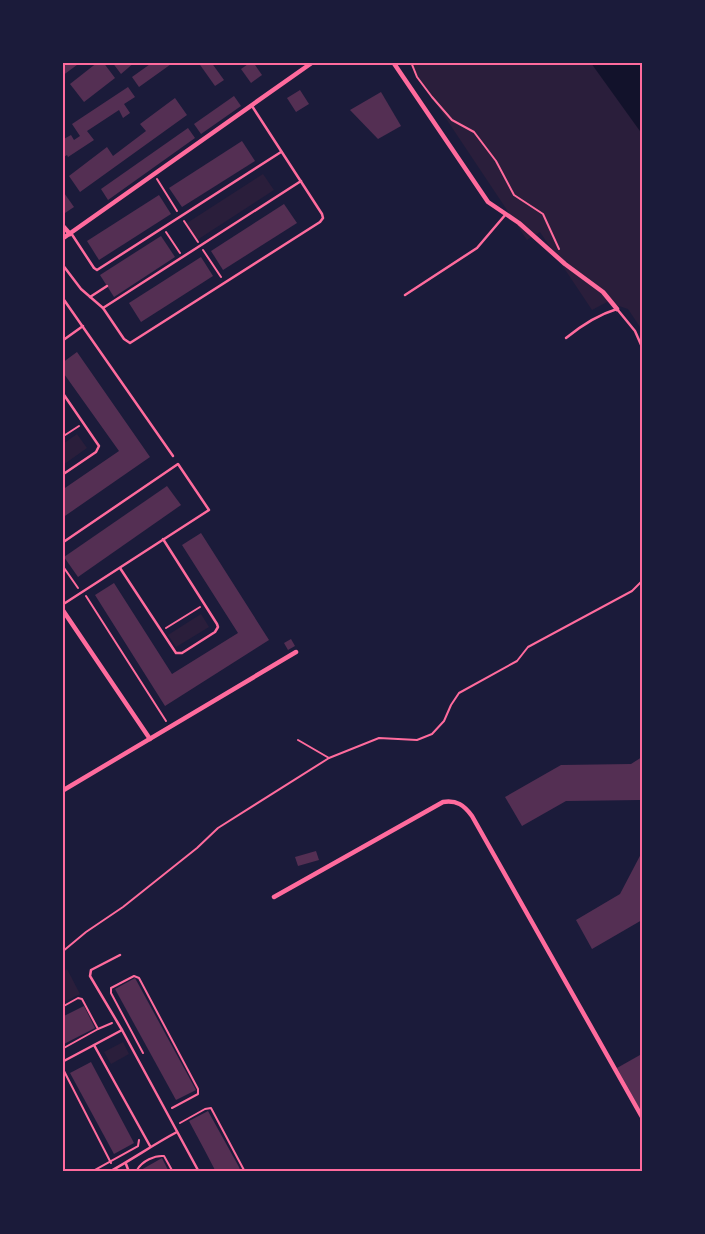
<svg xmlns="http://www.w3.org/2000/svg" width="705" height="1234" viewBox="0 0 705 1234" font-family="'Exo 2',sans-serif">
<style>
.green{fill:#2a1e3b}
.water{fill:#12122b}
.building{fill:#542f53}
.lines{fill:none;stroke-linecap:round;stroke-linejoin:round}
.path{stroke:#ff6b9d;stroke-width:2}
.service{stroke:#ff6b9d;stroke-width:2.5}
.minor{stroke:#ff6b9d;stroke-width:4.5}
.neatline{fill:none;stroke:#ff6b9d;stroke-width:2}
</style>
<rect width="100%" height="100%" fill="#1b1b3a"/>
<!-- green -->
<g class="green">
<polygon points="409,63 598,63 642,115 642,330 628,309 607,302 592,310 540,232 527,240"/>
<polygon points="263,174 274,190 197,240 187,223"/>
<polygon points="77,434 87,448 63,465 63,444"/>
<polygon points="201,614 209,627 176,647 168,635"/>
<polygon points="67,969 80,994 64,1002 63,972"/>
<polygon points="123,1042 129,1054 111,1064 104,1052"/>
</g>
<!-- water -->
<polygon class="water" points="591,63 642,63 642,134"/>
<!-- building -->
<g class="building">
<polygon points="62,62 81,62 62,76"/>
<polygon points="98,62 103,62 115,78 84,102 70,84"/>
<polygon points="112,62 135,62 121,74"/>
<polygon points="153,62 174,62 139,87 132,77"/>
<polygon points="198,62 211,62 224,80 215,86"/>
<polygon points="251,62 253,62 262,75 251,83 241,69"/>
<polygon points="128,87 135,97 124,104 130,113 123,118 119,110 87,131 94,140 68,157 67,155 62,158 62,140 71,135 74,140 80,136 72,124"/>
<polygon points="300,90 309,104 296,112 287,98"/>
<polygon points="381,92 401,126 378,139 350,110"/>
<polygon points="234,96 241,106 201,134 194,124"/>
<polygon points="175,98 187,115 80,192 69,176 107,147 113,156 146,131 140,124"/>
<polygon points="188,128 195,138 108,200 101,189"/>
<polygon points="242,141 255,161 182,207 169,188"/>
<polygon points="62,190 74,207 62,215"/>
<polygon points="159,195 171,214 99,260 87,241"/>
<polygon points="284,204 297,223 223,270 211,251"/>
<polygon points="161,236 175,257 114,297 100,275"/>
<polygon points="201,257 213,276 141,322 129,303"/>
<polygon points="77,352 150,457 62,518 62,490 119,451 62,371 62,363"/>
<polygon points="167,486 181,505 78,577 64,557"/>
<polygon points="201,533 269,640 165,706 95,595 114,583 172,674 238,633 182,545"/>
<polygon points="291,639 295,646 288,650 284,643"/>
<polygon points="642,757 642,798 640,800 566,801 522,826 505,797 561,765 631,764"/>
<polygon points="316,851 319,860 298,866 295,857"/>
<polygon points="642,852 642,920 592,949 576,920 620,894"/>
<polygon points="135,978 196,1090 176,1100 115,989"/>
<polygon points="84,1006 95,1028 62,1045 62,1017"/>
<polygon points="640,1055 642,1059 642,1113 617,1068"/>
<polygon points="91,1062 134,1143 114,1154 70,1073"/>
<polygon points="208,1111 239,1167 241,1172 216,1172 204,1149 189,1121"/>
<polygon points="162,1158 169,1172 142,1172 141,1170"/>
</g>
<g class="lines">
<!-- path -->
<g class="path">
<polyline points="411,62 417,77 432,97 452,120 474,132 496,161 514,195 543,214 559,249"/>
<polyline points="157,179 177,211"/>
<polyline points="184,221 198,242"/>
<polyline points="166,232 180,253"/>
<polyline points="203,250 221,277"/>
<polyline points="62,437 79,426"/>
<polyline points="62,565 78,588"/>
<polyline points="86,596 166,721"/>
<polyline points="166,628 200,607"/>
<polyline points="298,740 329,758 379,738 417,740 432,734 444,721 451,705 459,693 517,661 528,647 632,591 642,581"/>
<polyline points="62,952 86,932 123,907 197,848 218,828 329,758"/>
<polyline points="62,1007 78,998 82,999 98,1029 62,1049"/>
<polyline points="98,1029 112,1023"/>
<polyline points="143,1053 111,993 111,988 134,976 139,978 198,1089 198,1094 172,1108"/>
<polyline points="64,1067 64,1071 111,1163"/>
<polyline points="180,1123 205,1109 211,1108 245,1172"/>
<polyline points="91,1172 138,1146 139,1140"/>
<path d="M138 1172 137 1170C142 1161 155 1155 164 1156L173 1172"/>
</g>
<!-- service -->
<g class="service">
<polyline points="71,233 94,268 97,270 281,152"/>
<polyline points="62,264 81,289 103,308 124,339 130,343 320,222 323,218 322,214 252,106"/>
<polyline points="405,295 477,248 506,214"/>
<polyline points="62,297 173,456"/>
<polyline points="90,297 107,286"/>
<polyline points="103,308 301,181"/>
<path d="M566 338C582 325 597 315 617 309L635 331 642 347"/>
<polyline points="62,341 83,326"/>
<polyline points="62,392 99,446 96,452 62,475"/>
<polyline points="62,543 178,464 209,510 62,605"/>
<polyline points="120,568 176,653 182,653 215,632 218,627 217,624 163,539"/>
<polyline points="120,955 91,970 90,976 122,1030 199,1172"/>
<polyline points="122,1030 94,1045 150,1146"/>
<polyline points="62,1062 94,1045"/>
<polyline points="126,1164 129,1172"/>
<path d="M109 1172C133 1159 154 1144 177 1132"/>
</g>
<!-- minor -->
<g class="minor">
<polyline points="393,62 488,202 519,223 565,264 603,292 617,309"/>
<polyline points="62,225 70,234"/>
<polyline points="62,239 313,62"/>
<polyline points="62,609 150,739"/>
<polyline points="62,791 296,652"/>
<path d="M274 897 443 802C457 800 464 805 472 816L642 1117"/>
</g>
</g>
<!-- border -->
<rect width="705" height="1234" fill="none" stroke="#1b1b3a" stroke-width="128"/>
<rect x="64" y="64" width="577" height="1106" class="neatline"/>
</svg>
